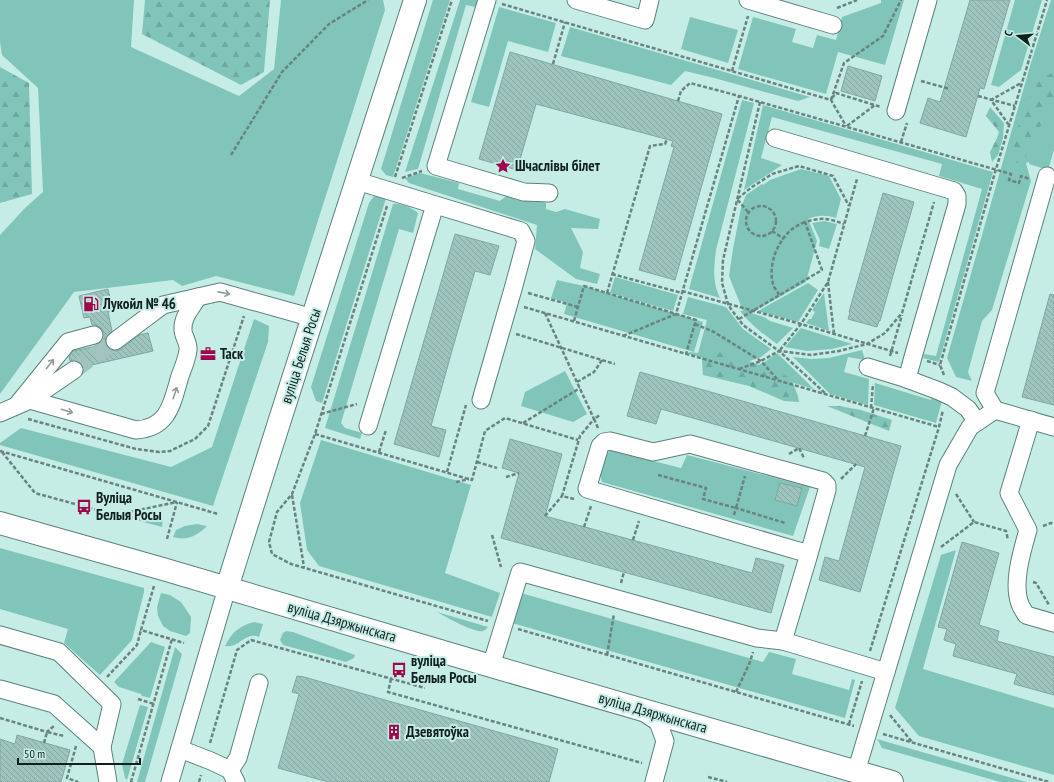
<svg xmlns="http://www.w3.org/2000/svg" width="1054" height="782" viewBox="0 0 1054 782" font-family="'PT Sans Narrow',sans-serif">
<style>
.green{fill:#81c5ba}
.forest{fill:url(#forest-firs)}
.building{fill:url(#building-back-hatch);stroke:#80a6a0}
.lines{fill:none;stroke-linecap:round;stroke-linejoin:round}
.minor-tunnel{stroke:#a1c4be;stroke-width:17;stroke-dasharray:17 8;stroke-linecap:butt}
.minor-casing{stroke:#5c817b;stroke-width:19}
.major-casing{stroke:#5c817b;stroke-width:24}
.path{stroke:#69847f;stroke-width:2.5;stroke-dasharray:4 2;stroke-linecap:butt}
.minor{stroke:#fff;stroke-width:17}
.major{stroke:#fff;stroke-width:22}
.oneway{stroke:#949b99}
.labels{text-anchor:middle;stroke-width:4;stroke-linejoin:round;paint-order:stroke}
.poi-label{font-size:15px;font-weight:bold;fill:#11201d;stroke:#c5ede6;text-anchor:start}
.street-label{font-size:15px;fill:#11201d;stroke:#c5ede6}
</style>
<defs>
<pattern id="forest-firs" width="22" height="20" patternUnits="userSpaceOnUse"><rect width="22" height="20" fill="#81c5ba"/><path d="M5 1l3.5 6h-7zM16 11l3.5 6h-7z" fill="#6ea99f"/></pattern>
<pattern id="building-back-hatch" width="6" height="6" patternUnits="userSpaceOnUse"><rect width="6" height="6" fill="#9dc4bd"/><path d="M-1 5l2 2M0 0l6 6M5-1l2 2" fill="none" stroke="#86a8a2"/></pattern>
</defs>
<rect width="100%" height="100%" fill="#c5ede6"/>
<!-- green -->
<g class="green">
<polygon points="0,0 134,0 131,47 239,96 274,69 281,0 383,0 385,10 294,296 216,276 182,286 173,280 74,292 0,394 0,235 25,208 43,192 38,88 2,55 0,42"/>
<polygon points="433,0 450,0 393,177 386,175 381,169"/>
<polygon points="460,0 482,0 481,4 475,7 466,5 418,169 405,172"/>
<polygon points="881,0 904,0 885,65 838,52 826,94 738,69 753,17 796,29 792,42 813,48 817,35 836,40 842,17 881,3"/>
<polygon points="1015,0 1042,0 1021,70 999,87 991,85"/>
<polygon points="1051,0 1054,0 1054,150 1048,170 1029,164 1029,162 1026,163 1031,181 992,310 982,321 968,372 972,381 956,377 947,358 1030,66"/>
<polygon points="499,7 556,23 548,52 508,41 489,107 471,102"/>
<polygon points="690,17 738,30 728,63 681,49"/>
<polygon points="570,27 810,97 798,101 714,78 685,71 671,85 561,56"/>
<path d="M742 100 754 103 716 250C714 267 712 281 720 298L689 289Z"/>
<polygon points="763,105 993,172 939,362 923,358 924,354 936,356 982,189 939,176 942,164 772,117 761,158 782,165 744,190"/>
<path d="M801 169 829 176 841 199 836 218C826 215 818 215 808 219L817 241 806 282 751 313 764 317 770 321 793 328 777 344C763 334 751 325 740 311H743L729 276 733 249 741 208 746 195 762 184 763 185 770 180Z"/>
<polygon points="420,173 459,183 458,189 500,201 510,193 546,203 546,209 556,212 565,209 600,219 598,229 571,228 583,252 580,268 600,274 597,284 576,279 535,249 537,225 409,183 405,178"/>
<polygon points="379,194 387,195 322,403 316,401 311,387 369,203 374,196"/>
<path d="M393 204C401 203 412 208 418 213L413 233 399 229 341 423 345 428 362 433 360 439 325 428Z"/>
<polygon points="824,221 837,224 829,249 819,246 820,240 812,223"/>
<polygon points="615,277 678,295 673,311 610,293"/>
<polygon points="557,280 584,286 703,322 694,352 564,314 567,303 551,298"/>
<polygon points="808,283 818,290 798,322 758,311"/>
<polygon points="824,293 829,331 806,323 809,319 811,319 815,312 812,310"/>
<polygon points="688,297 726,307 743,329 771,349 761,357 736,366 689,354 689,352 698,353 707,320 683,314"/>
<polygon points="254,319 269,326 268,342 213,506 0,445 0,443 21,428 171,467 212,447"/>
<polygon points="801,328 852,344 832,349 807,351 785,347"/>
<polygon points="862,350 865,360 848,357 844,372 869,379 868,405 830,394 793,357 811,359 829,358"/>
<polygon points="777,353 814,389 749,370 766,361"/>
<polygon points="565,371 587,414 573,422 521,406 525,392"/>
<polygon points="875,383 931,400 933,394 943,397 936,423 874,405"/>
<polygon points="321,440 471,485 445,573 500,593 492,617 319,566 307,550 300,503"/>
<path d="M610 450 681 468 687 455 810 487 793 536 602 482C597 468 602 461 610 450Z"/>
<polygon points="154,513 159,514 163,519 162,527 125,517"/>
<path d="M197 524 207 526C197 536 187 541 173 537L176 530 185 526Z"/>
<polygon points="0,548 144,588 144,592 132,640 100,675 64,643 68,629 0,609"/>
<polygon points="956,550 923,669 1054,708 1054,775 919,736 895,708 941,555"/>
<polygon points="161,593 170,595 181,602 191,617 190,633 186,636 170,631 163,626 158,616 157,607"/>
<polygon points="521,593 763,662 769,652 796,659 792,674 849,690 852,679 855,680 845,718 512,623"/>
<path d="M437 612 488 627C486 629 486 630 483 631 474 633 446 617 437 612Z"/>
<path d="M254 622 263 624 259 637C245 631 239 649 225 646 232 632 239 626 254 622Z"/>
<polygon points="286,631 293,632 355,655 354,658 346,662 283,645 280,640 283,633"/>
<polygon points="151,642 165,647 150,698 142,696 141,694 119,687 114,682"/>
<polygon points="175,647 182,654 145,782 137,782"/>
<polygon points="140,705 148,707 127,780 125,778 122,764"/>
<polygon points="877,739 1026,782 1000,782 882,748"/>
</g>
<!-- forest -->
<g class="forest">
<polygon points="145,0 270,0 264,72 241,85 142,34"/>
<polygon points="0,67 29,83 32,194 0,203"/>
<polygon points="1054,71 1054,107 1050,110 1032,140 1023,163 1008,163 1013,152 1021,114 1039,81"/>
<polygon points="990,107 1004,123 1003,138 998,155 992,162 990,152 997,138 999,132 986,116"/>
<polygon points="701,349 734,355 791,378 798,396 799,402 784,401 749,386 703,375"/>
<polygon points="827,406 839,406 861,410 892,420 889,431"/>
</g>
<!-- building -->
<g class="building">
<polygon points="970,0 1010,0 984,89 980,88 966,137 920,123 928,98 940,102"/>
<polygon points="510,52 722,114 675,280 639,270 674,147 671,146 673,141 536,104 517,170 479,159"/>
<polygon points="848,66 882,76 875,101 841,91"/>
<polygon points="883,193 914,202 880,321 879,321 877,327 848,319 850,313 849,312"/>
<polygon points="455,234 499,246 490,275 475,271 453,347 431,426 446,430 439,457 394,444"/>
<polygon points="108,289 113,311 108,312 112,331 106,337 105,343 107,347 111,350 117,351 121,349 139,335 148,333 153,351 83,367 82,364 78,361 74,360 70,361 69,357 73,351 97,346 96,345 101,342 104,338 104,333 101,328 96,325 92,325 90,317 84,318 79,296"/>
<polygon points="1050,294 1054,295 1054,405 1022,397"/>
<polygon points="640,372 901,446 860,592 819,580 825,557 839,561 865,467 661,409 656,424 627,416"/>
<polygon points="510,439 562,454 545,516 752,573 756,558 784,565 771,613 501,538 519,473 502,468"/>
<polygon points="780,483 802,488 797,506 775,500"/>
<polygon points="962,542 999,553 979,625 999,631 997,641 1054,657 1054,695 1014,684 1017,674 953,656 956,644 944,640 947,629 938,627"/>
<polygon points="297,676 304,677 558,749 549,782 328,782 278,768 299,694 292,692"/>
<polygon points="17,735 70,750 61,782 0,782 0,739 15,744"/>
</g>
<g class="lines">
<!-- minor-tunnel -->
<polyline class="minor-tunnel" points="74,370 115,341"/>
<defs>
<g id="minor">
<polyline points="487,0 436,166 524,192 549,193"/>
<polyline points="576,0 645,20 650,0"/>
<polyline points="748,0 833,25"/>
<polyline points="896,111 928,0"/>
<polyline points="775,138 954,191 957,196 957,204 913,357 907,379"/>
<polyline points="357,181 521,231 526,241 513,289 481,400"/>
<polyline points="115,341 163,305 220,292 313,318"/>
<polyline points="868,367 907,379 939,391 952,397 968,409 977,422"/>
<path d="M30 400 136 430C169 428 172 403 180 376 183 368 187 359 188 350 189 343 183 336 183 330 182 317 192 307 198 297"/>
<polyline points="17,405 68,342 94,335"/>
<polyline points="995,410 985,393 1047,176"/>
<polyline points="0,413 30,400 74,370"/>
<path d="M1031 420 1009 493 1028 530C1022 551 1012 583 1020 604 1021 607 1024 611 1026 615L1054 623"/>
<polyline points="368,426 435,205"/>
<polyline points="0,635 59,652 112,704 102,747 108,782"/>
<polyline points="783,641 809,554 587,489 600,446 604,442 610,441 653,452 690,444 823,481 827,485 827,490 809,554"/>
<polyline points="491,666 520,572 757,638 783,641 886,672"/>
<polyline points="0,689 54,704 102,747"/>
<polyline points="643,712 658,722 665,741 654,782"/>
<polyline points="180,749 211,761 230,770 236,782"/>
<polyline points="230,770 238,758 259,683"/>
<polyline points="856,772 948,465 970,427 995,410 1054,427"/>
<polyline points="170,782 227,588"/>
</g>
<g id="major">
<polyline points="0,523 163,569 491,666 892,782"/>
<path d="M227 588C288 391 352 196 415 0"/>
</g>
</defs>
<!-- minor casing -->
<use href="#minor" class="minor-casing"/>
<!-- major casing -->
<use href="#major" class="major-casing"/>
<!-- path -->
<g class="path">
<polyline points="502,4 831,100 846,126"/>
<polyline points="837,8 857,0"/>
<polyline points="553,64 565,22"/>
<polyline points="732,71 748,16"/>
<polyline points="921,81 950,89"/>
<polyline points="978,96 1015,106"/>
<polyline points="832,98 836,93 881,107"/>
<polyline points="831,100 844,63 883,36 901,0"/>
<polyline points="678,101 681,91 690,83 739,96 1011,174 1009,180 1019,183 1021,176 1030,179"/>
<polyline points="760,102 723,260 722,283 728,304 731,309 743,325 779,351 811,355 839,351 867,344 885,333 902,313 934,202"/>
<polyline points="1009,125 991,100 1021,83"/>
<polyline points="847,126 875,105"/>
<polyline points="901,142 907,123"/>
<polyline points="231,155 282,72 329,24 368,0"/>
<polyline points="395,177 452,0"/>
<polyline points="402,178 422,171"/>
<circle cx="761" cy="221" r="15"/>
<polyline points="387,206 315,434 292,494 277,512 269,542 272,554 291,564 488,621"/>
<polyline points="748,212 737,199 752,187 772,174 799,166 833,176 849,206"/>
<polyline points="772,231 784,239"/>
<polyline points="612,274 682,293"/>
<polyline points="828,282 834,334"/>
<polyline points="682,291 801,324 898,353"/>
<polyline points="528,293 578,307"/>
<polyline points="607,293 650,146 665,144 667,139"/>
<path d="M779 295C778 292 776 290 774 287 767 268 776 243 791 230 795 227 800 224 805 222"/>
<polyline points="524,307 939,427"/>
<polyline points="545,313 594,419 580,436 562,496 574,499"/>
<path d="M739 319 822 270 805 222C823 217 827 218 844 224"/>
<polyline points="574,321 584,286 696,320 686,354"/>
<polyline points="695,324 714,332 761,361 778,380"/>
<polyline points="516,334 615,364"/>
<polyline points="623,336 676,314 739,96"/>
<polyline points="780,350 801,324 828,282 857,179"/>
<polyline points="890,356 902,315"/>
<polyline points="927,361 940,365"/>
<polyline points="739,369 761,361 779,351 825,393"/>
<polyline points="944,375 940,365 996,169 1047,0"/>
<polyline points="577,382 594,372 602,360"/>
<polyline points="871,408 873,384"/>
<polyline points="321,414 357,404"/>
<polyline points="28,419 136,449 159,452 170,451 195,439 208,426 244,316"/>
<polyline points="523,423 580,388"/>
<polyline points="598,428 594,419 600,415"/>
<polyline points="315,434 472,480 485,431 505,418 578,440"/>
<polyline points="865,436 874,408"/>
<polyline points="0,451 218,514"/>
<polyline points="2,452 35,493 115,515 177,502"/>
<polyline points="379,452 386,430"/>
<polyline points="789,454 799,448 804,458"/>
<polyline points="477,462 497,468"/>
<polyline points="447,472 466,405"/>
<polyline points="658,475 706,488 703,499 736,508 745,476"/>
<polyline points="506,477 519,473"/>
<polyline points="841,479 856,464"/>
<polyline points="456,482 469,479"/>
<polyline points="956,494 974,522"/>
<polyline points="292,495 304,567"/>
<polyline points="734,515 736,508 785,523"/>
<polyline points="545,516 562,496"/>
<polyline points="1043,526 1051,523 1054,524"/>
<polyline points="584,527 591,506"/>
<polyline points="492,535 501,567"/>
<polyline points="167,539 177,502"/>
<polyline points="633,540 639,521"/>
<polyline points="941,547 974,522 1006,531 1008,540"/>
<polyline points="1033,582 1036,583 1049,605"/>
<polyline points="621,583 624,572"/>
<polyline points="154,586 141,630 184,643"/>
<polyline points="518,629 854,726"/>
<polyline points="870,651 939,427 943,410"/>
<polyline points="607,655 614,614"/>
<polyline points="107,677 137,645 141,630"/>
<polyline points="391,679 388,692 642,763"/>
<polyline points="736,692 750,662 753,652"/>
<polyline points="138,699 154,704"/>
<polyline points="890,715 912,742"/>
<polyline points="0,718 47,732 55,725"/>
<polyline points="849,724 862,681"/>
<polyline points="883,734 1049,782"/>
<polyline points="44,743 47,732 64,736"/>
<polyline points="210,743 237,650 251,640 425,688"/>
<polyline points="76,746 67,778 78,782"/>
<polyline points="708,777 727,782"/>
<polyline points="131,782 172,639"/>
<polyline points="199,782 201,775"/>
</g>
<!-- minor -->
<use href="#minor" class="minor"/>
<!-- major -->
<use href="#major" class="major"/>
</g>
<!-- one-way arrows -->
<defs><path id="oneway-shaft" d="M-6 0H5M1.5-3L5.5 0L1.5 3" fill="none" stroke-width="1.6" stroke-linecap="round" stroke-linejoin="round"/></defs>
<g class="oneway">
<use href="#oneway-shaft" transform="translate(224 293) rotate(11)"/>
<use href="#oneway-shaft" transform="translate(50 364) rotate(-52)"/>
<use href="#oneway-shaft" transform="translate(175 393) rotate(-72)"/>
<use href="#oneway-shaft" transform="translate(67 411) rotate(16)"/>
</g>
<!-- icons -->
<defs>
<symbol id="sight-bare" viewBox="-9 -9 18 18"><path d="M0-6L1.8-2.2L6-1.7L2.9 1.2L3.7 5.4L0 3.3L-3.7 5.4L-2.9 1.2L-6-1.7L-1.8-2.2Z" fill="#9f054c" stroke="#c5ede6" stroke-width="2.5" paint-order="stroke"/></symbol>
<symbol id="fuel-bare" viewBox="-9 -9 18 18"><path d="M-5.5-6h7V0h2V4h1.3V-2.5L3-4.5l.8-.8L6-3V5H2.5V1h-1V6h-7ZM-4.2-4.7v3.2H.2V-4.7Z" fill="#9f054c" stroke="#c5ede6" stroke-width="2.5" paint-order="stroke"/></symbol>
<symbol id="office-bare" viewBox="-9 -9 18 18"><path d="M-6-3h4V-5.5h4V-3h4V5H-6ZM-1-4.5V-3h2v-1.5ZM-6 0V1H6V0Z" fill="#9f054c" stroke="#c5ede6" stroke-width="2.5" paint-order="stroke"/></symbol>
<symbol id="bus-bare" viewBox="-9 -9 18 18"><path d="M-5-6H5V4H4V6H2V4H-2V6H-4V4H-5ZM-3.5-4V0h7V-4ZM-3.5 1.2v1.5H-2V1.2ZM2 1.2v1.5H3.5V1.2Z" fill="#9f054c" stroke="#c5ede6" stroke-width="2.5" paint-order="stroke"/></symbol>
<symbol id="building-bare" viewBox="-9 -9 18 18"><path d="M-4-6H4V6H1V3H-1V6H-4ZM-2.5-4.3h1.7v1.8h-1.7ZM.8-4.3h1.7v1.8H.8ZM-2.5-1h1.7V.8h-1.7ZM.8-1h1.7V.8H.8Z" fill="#9f054c" stroke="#c5ede6" stroke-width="2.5" paint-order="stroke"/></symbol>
</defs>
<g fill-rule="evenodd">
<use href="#sight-bare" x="492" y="155" width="22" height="22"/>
<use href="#fuel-bare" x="80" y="293" width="22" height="22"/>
<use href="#office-bare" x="197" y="343" width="22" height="22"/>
<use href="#bus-bare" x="73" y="496" width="22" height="22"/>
<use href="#bus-bare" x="388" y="659" width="22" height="22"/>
<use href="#building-bare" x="383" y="721" width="22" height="22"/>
</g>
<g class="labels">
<!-- poi labels -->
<g class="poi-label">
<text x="515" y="171">Шчаслівы білет</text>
<text x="103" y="309">Лукойл № 46</text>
<text x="220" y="359">Таск</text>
<text x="96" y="503">Вуліца<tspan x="96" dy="17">Белыя Росы</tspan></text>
<text x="411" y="666">вуліца<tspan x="411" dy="17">Белыя Росы</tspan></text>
<text x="406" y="737">Дзевятоўка</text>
</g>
<!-- street labels -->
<g class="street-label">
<text transform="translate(301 356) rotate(-72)" y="5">вуліца Белыя Росы</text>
<text transform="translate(342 622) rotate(16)" y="5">вуліца Дзяржынскага</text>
<text transform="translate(653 713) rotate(16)" y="5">вуліца Дзяржынскага</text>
</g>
</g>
<!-- north arrow -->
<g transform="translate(1018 36) rotate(286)" stroke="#c5ede6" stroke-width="3" paint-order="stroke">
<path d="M0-3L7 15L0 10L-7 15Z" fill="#11201d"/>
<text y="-6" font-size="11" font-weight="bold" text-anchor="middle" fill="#11201d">С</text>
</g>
<!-- scale -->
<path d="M18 758v6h122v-6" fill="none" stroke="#11201d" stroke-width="2"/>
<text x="24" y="758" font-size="12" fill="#11201d" stroke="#c5ede6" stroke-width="3" paint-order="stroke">50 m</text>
</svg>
